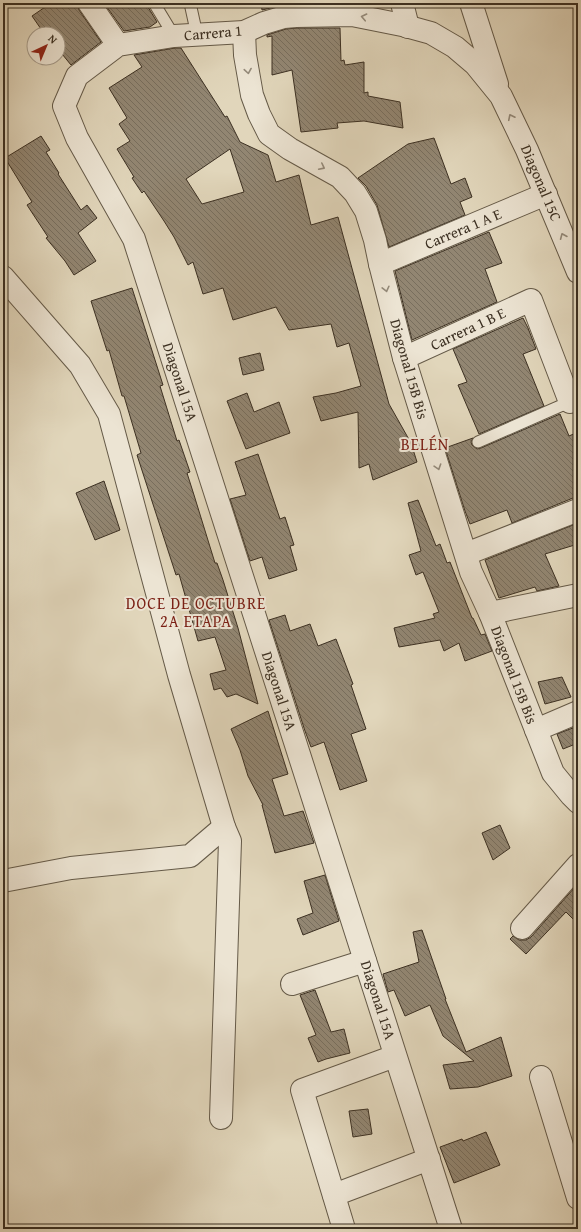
<svg xmlns="http://www.w3.org/2000/svg" width="581" height="1232" viewBox="0 0 581 1232" font-family="'Gentium Book Plus',serif">
<style>
.building{fill:url(#building-back-hatch);stroke:#3c3022;fill-rule:evenodd}
.lines{fill:none;stroke-linecap:round;stroke-linejoin:round}
.lane-casing{stroke:#655a48;stroke-width:13}
.street-casing{stroke:#655a48;stroke-width:24}
.lane{stroke:#ece4d3;stroke-width:11}
.street{stroke:#ece4d3;stroke-width:22}
.oneway{stroke:#948a7a}
.labels{text-anchor:middle;stroke-width:4;stroke-linejoin:round;paint-order:stroke}
.street-label{font-size:15px;fill:#3c3022;stroke:#ece4d3}
.neighbourhood-label{font-size:16px;letter-spacing:1px;fill:#7a1f14;stroke:#ece4d3}
</style>
<defs>
<pattern id="building-back-hatch" width="6" height="6" patternUnits="userSpaceOnUse"><rect width="6" height="6" fill="#928672"/><path d="M-1 5l2 2M0 0l6 6M5-1l2 2" fill="none" stroke="#786e5d"/></pattern>
</defs>
<rect width="100%" height="100%" fill="#e1d6bb"/>
<filter id="stains"><feTurbulence type="fractalNoise" baseFrequency=".005" numOctaves="4"/><feColorMatrix values="0 0 0 0 .2 0 0 0 0 .09 0 0 0 0 .02 0 0 0 .5 -.17"/></filter>
<radialGradient id="worn" r=".72"><stop offset=".6" stop-color="#630" stop-opacity="0"/><stop offset="1" stop-color="#630" stop-opacity=".3"/></radialGradient>
<!-- building -->
<g class="building">
<polygon points="51,3 77,3 79,10 101,42 71,65 58,49 58,34 50,34 45,27 41,29 32,16"/>
<polygon points="104,3 147,3 148,7 157,22 150,27 124,31"/>
<polygon points="261,3 324,3 283,5 262,10"/>
<polygon points="297,28 340,28 341,61 344,60 345,65 364,62 364,93 368,92 368,96 400,102 403,128 364,121 337,123 338,128 301,132 292,70 272,75 272,36 267,37 267,35 286,29"/>
<path d="M175 48H181L225 117 227 116 240 142 268 155 276 182 299 175 311 225 338 217 389 404 411 443 417 462 373 480 369 464 359 468 358 412 321 421 313 397 336 393 361 386 349 343 337 347 331 324 289 330 276 307 233 320 223 288 203 294 193 262 188 265 174 237 164 221 144 191 142 193 132 178 134 177 117 149 130 141 119 124 127 118 109 88 142 67 134 55ZM230 149 244 192 202 204 186 179Z"/>
<polygon points="41,136 50,150 46,152 59,173 58,174 81,210 87,205 97,218 78,233 96,261 74,275 65,261 46,238 48,237 27,205 32,202 5,158"/>
<polygon points="434,138 451,184 465,178 472,197 460,202 465,215 389,247 377,205 366,186 358,178 408,144"/>
<polygon points="489,232 502,263 485,269 497,302 412,340 395,271"/>
<polygon points="132,288 163,385 160,386 177,441 179,440 190,472 187,473 194,495 215,563 217,563 223,580 238,628 258,704 236,694 227,697 221,688 214,690 210,674 226,670 215,637 198,641 179,574 176,575 137,455 141,453 124,396 122,396 109,350 107,351 91,301"/>
<polygon points="523,318 528,328 536,349 523,354 544,406 479,434 458,385 467,382 453,349"/>
<polygon points="260,353 264,370 243,375 239,358"/>
<polygon points="247,393 254,412 279,402 290,433 246,449 227,401"/>
<polygon points="560,414 569,436 578,432 578,498 573,498 512,523 507,510 470,524 465,511 445,448 473,438 471,442 472,445 477,449 481,448"/>
<polygon points="258,454 280,519 285,517 294,545 290,546 297,570 269,579 262,557 250,561 230,499 246,495 235,462"/>
<polygon points="104,481 120,530 95,540 76,493"/>
<polygon points="418,500 436,546 440,544 447,563 450,562 472,618 473,618 481,635 485,634 492,651 465,661 459,643 444,651 440,640 399,647 394,628 435,618 433,614 439,612 423,572 416,575 409,555 421,551 408,503"/>
<polygon points="578,523 578,544 545,554 559,586 537,591 535,587 499,598 485,560"/>
<polygon points="285,615 290,631 310,624 318,646 336,639 353,684 351,685 366,729 351,734 367,781 340,790 324,742 311,747 305,731 269,620"/>
<polygon points="562,677 571,697 545,704 538,682"/>
<polygon points="268,711 288,774 272,779 284,816 303,811 314,843 275,853 262,805 263,805 248,776 240,750 231,729"/>
<polygon points="578,726 578,743 563,749 557,734"/>
<polygon points="500,825 510,848 493,860 482,833"/>
<polygon points="325,875 339,921 303,935 297,919 313,913 304,881"/>
<polygon points="575,887 578,890 578,924 566,912 526,954 510,939 513,936 519,940 526,940 531,937"/>
<polygon points="422,930 446,999 445,999 466,1052 501,1037 512,1076 478,1087 450,1089 443,1065 474,1061 443,1036 430,1005 405,1016 394,990 388,992 383,974 419,962 413,932"/>
<polygon points="315,990 331,1032 344,1029 350,1053 326,1059 318,1062 308,1038 316,1035 300,995"/>
<polygon points="368,1109 372,1134 353,1137 349,1111"/>
<polygon points="486,1132 500,1165 454,1183 440,1147 462,1139 463,1141"/>
</g>
<g class="lines">
<defs>
<g id="lane">
<polyline points="154,3 174,36"/>
<polyline points="190,3 197,35"/>
<polyline points="478,442 574,400"/>
</g>
<g id="street">
<polyline points="89,3 118,45"/>
<polyline points="402,3 408,27"/>
<polyline points="471,3 497,84"/>
<polyline points="244,32 245,55 252,95 259,114 269,134 290,149 340,177 355,193 366,211 375,240 380,264 404,358 471,572 490,613 553,773 571,795 578,802"/>
<polyline points="380,264 546,194"/>
<polyline points="3,277 80,365 109,414 179,675 224,827 230,841 221,1118"/>
<polyline points="404,358 531,300 570,402"/>
<polyline points="466,554 578,510"/>
<polyline points="490,613 578,595"/>
<polyline points="536,730 578,712"/>
<polyline points="3,881 71,868 190,856 224,827"/>
<polyline points="522,928 578,865"/>
<polyline points="292,984 365,961"/>
<polyline points="541,1077 578,1198"/>
<polyline points="334,1195 429,1159"/>
<polyline points="344,1229 302,1090 395,1056"/>
<polyline points="451,1229 134,239 77,138 64,106 77,76 118,45 174,36 244,32 264,23 284,17 296,16 352,15 402,25 431,33 455,47 475,64 501,96 527,150 578,272"/>
</g>
</defs>
<!-- lane casing -->
<use href="#lane" class="lane-casing"/>
<!-- street casing -->
<use href="#street" class="street-casing"/>
<!-- lane -->
<use href="#lane" class="lane"/>
<!-- street -->
<use href="#street" class="street"/>
</g>
<!-- one-way arrows -->
<defs><path id="oneway-chevron" d="M-2-3.5L2.5 0L-2 3.5" fill="none" stroke-width="1.6" stroke-linecap="round" stroke-linejoin="round"/></defs>
<g class="oneway">
<use href="#oneway-chevron" transform="translate(364 17) rotate(-168)"/>
<use href="#oneway-chevron" transform="translate(248 71) rotate(81)"/>
<use href="#oneway-chevron" transform="translate(511 117) rotate(-116)"/>
<use href="#oneway-chevron" transform="translate(322 167) rotate(27)"/>
<use href="#oneway-chevron" transform="translate(563 236) rotate(-113)"/>
<use href="#oneway-chevron" transform="translate(386 289) rotate(76)"/>
<use href="#oneway-chevron" transform="translate(438 467) rotate(72)"/>
</g>
<g class="labels">
<!-- street labels -->
<g class="street-label">
<text transform="translate(213 33) rotate(-5)" y="5">Carrera 1</text>
<text transform="translate(541 183) rotate(67)" y="5">Diagonal 15C</text>
<text transform="translate(463 229) rotate(-23)" y="5">Carrera 1 A E</text>
<text transform="translate(468 329) rotate(-25)" y="5">Carrera 1 B E</text>
<text transform="translate(409 369) rotate(74)" y="5">Diagonal 15B Bis</text>
<text transform="translate(180 382) rotate(72)" y="5">Diagonal 15A</text>
<text transform="translate(514 675) rotate(69)" y="5">Diagonal 15B Bis</text>
<text transform="translate(279 691) rotate(72)" y="5">Diagonal 15A</text>
<text transform="translate(378 1000) rotate(72)" y="5">Diagonal 15A</text>
</g>
<!-- neighbourhood labels -->
<g class="neighbourhood-label">
<text x="425" y="450">BELÉN</text>
<text x="196" y="609">DOCE DE OCTUBRE<tspan x="196" dy="18">2A ETAPA</tspan></text>
</g>
</g>
<!-- margin -->
<rect width="581" height="1232" fill="none" stroke="#e1d6bb" stroke-width="16"/>
<rect x="4" y="4" width="573" height="1224" fill="none" stroke="#3c3022" stroke-width="2"/>
<rect x="8" y="8" width="565" height="1216" fill="none" stroke="#3c3022"/>
<!-- north arrow -->
<g transform="translate(46 46) rotate(44)"><circle r="19" fill="#ece4d3" stroke="#a69c8c"/>
<path d="M0-3L7 15L0 10L-7 15Z" fill="#8f2418"/>
<text y="-6" font-size="11" font-weight="bold" text-anchor="middle" fill="#3c3022">N</text>
</g>
<rect width="100%" height="100%" filter="url(#stains)"/>
<rect width="100%" height="100%" fill="url(#worn)"/>
</svg>
